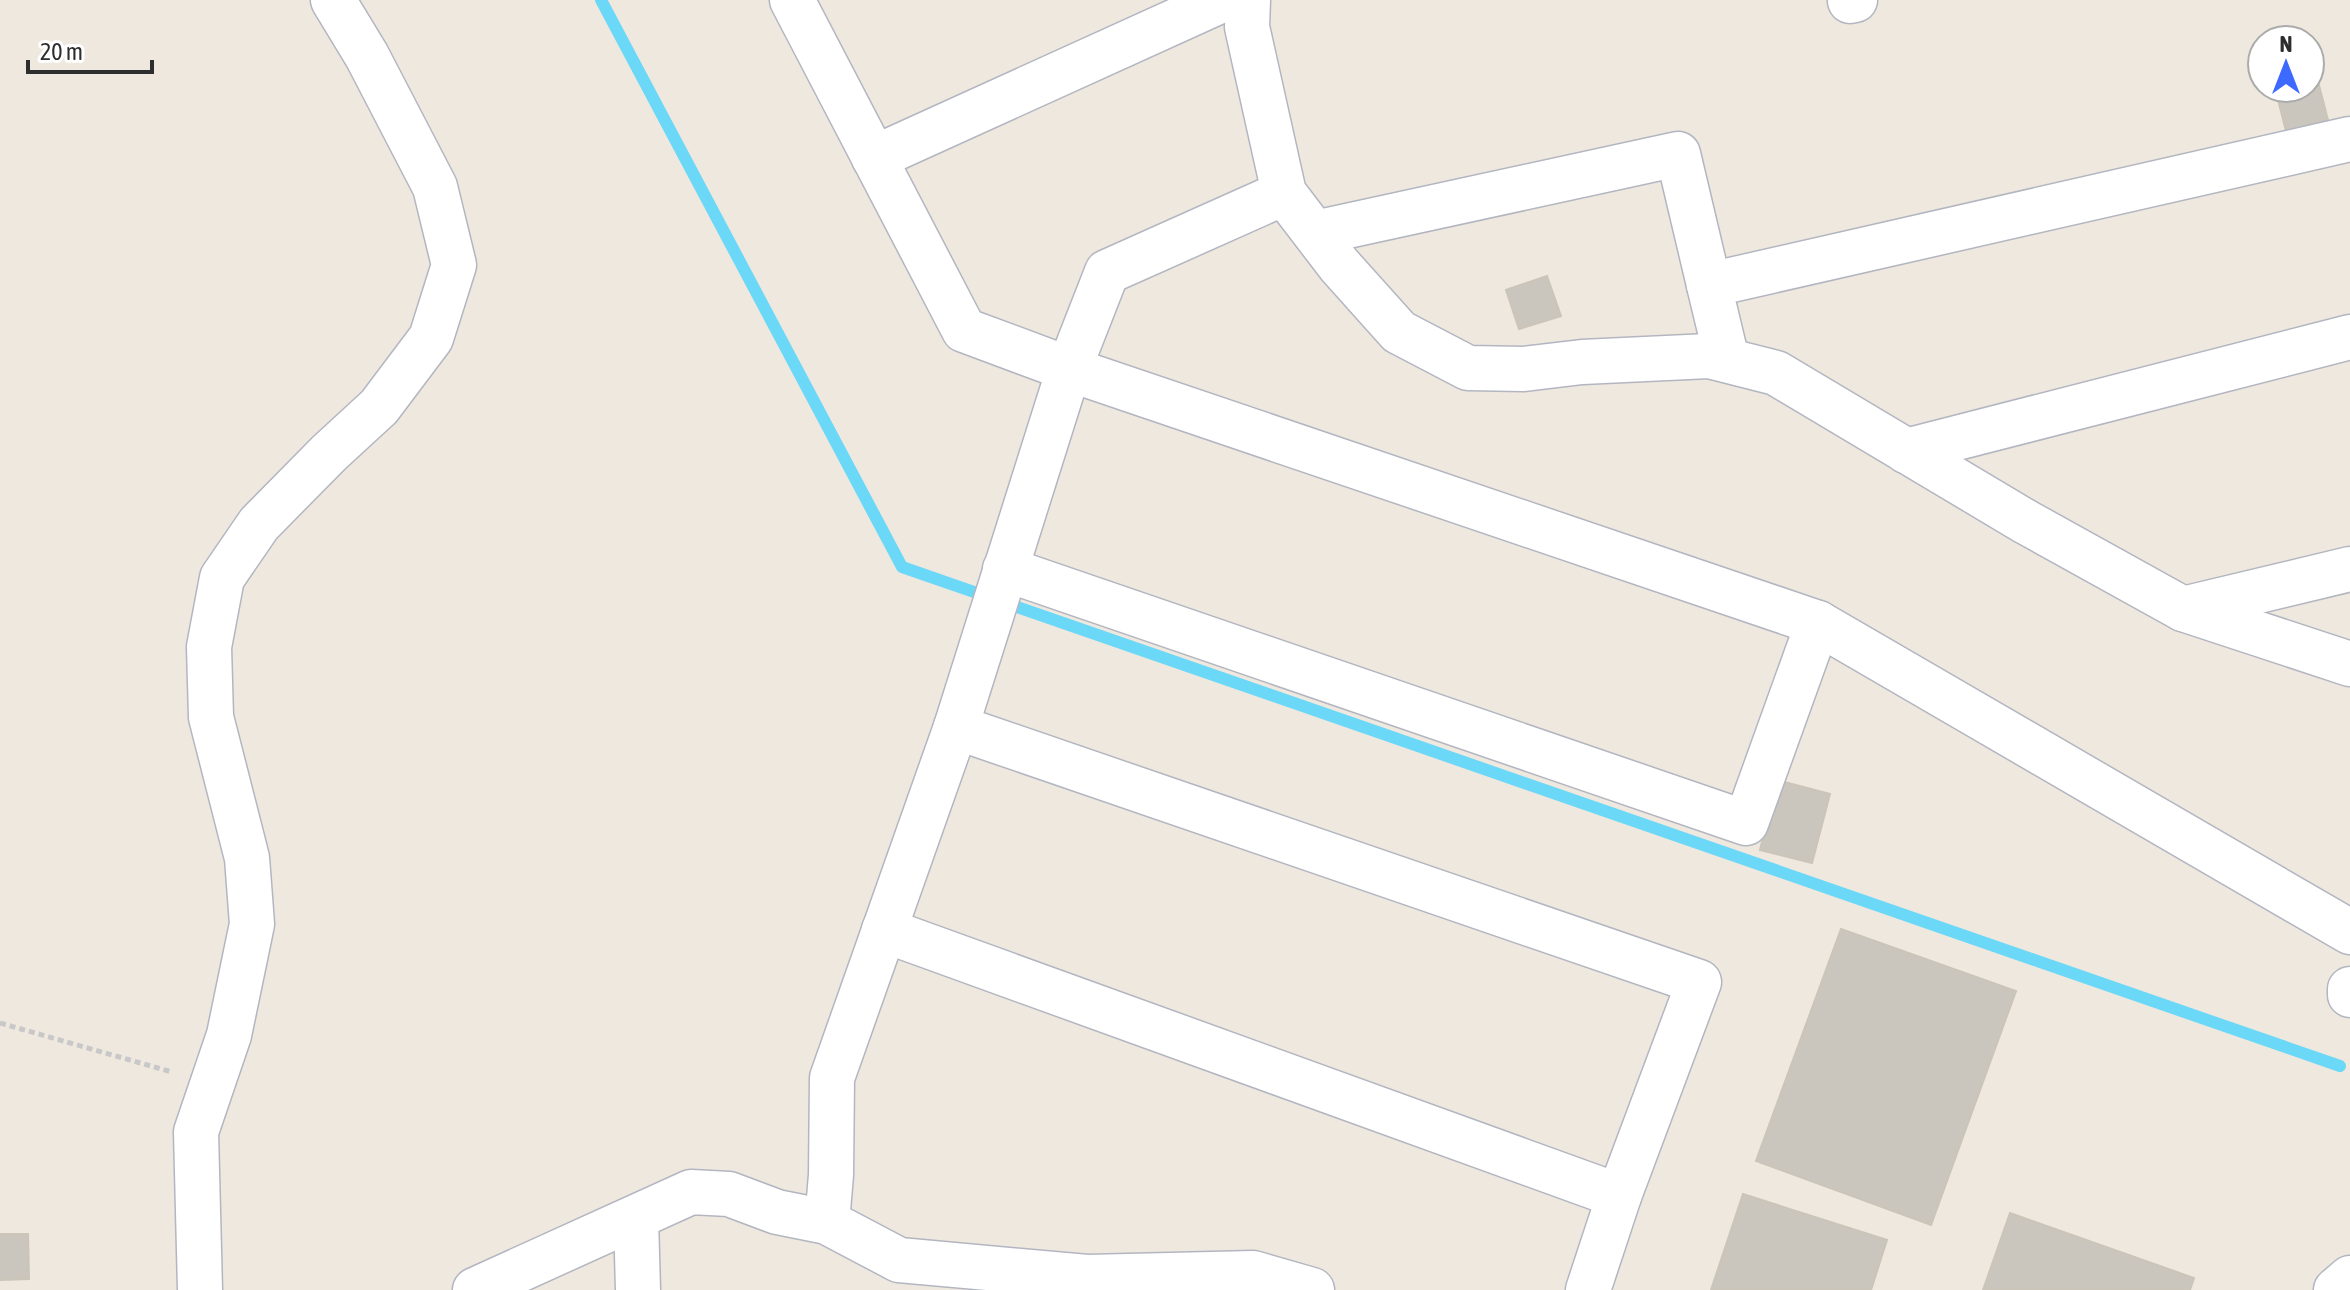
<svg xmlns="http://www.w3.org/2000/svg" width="2350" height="1290" viewBox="0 0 2350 1290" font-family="'Asap Condensed',sans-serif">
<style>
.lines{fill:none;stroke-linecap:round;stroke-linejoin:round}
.stream{stroke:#6cd8f7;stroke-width:12}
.building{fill:#cbc6bd;stroke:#cbc4b8;stroke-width:2}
.minor-casing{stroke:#b3b6c1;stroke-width:47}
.path{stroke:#c8c8c8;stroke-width:5;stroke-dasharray:6 4;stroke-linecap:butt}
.minor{stroke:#fff;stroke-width:44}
</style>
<rect width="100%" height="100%" fill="#efe8df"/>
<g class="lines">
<!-- stream -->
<polyline class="stream" points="601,0 902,567 2340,1066"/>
</g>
<!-- building -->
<g class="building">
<polygon points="2312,58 2328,120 2286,131 2275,88 2310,88 2310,59"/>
<polygon points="1547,276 1561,316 1519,329 1506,290"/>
<polygon points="1777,780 1830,794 1812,863 1760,850"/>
<polygon points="1841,929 2016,991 1931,1225 1756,1161"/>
<polygon points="1743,1194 1887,1240 1871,1290 1711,1290"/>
<polygon points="2010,1213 2194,1278 2190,1290 1983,1290"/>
<polygon points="0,1234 28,1234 29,1279 0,1280"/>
</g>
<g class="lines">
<defs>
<g id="minor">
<polyline points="792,0 964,330 1069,369 1818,623 2350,932"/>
<polyline points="1248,0 1247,27 1284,193 1339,265 1399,332 1468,368 1524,369 1582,362 1709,356 1776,373 2026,522 2183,609 2350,664"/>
<polyline points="1850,1 1855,0"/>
<polyline points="874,158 1222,0"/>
<polyline points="1315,233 1678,154 1709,285"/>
<polyline points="1727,360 1709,285 2350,139"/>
<polyline points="1906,451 2350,337"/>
<polyline points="1005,569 1746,823 1818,623"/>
<polyline points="2183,609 2350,569"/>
<polyline points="956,727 1699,982 1619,1196 1588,1290"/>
<polyline points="884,930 1619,1196"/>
<polyline points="2350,989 2350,995"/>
<polyline points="636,1218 638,1290"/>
<polyline points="827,1222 831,1175 832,1078 956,727 1069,369 1107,272 1284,193"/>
<polyline points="200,1290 196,1132 229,1035 252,924 247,858 211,717 209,647 222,578 259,524 329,453 379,407 431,338 454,265 435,187 367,56 333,0"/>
<polyline points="475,1290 691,1192 729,1194 777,1212 827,1222 899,1260 1087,1277 1253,1273 1312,1290"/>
<polyline points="2336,1290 2350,1278"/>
</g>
</defs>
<!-- minor casing -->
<use href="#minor" class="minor-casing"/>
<!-- path -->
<polyline class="path" points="0,1023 172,1072"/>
<!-- minor -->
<use href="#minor" class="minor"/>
</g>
<!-- north arrow -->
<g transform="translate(2286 64)"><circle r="38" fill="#ffffff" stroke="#ababab" stroke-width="2"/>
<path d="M0-6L14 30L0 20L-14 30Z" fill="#3d69ff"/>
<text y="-12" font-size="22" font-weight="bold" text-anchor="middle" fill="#2d2d2d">N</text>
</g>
<!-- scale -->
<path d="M28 60v12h124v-12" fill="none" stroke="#2d2d2d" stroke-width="4"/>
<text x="40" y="60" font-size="24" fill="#2d2d2d" stroke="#ffffff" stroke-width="6" paint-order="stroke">20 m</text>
</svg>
